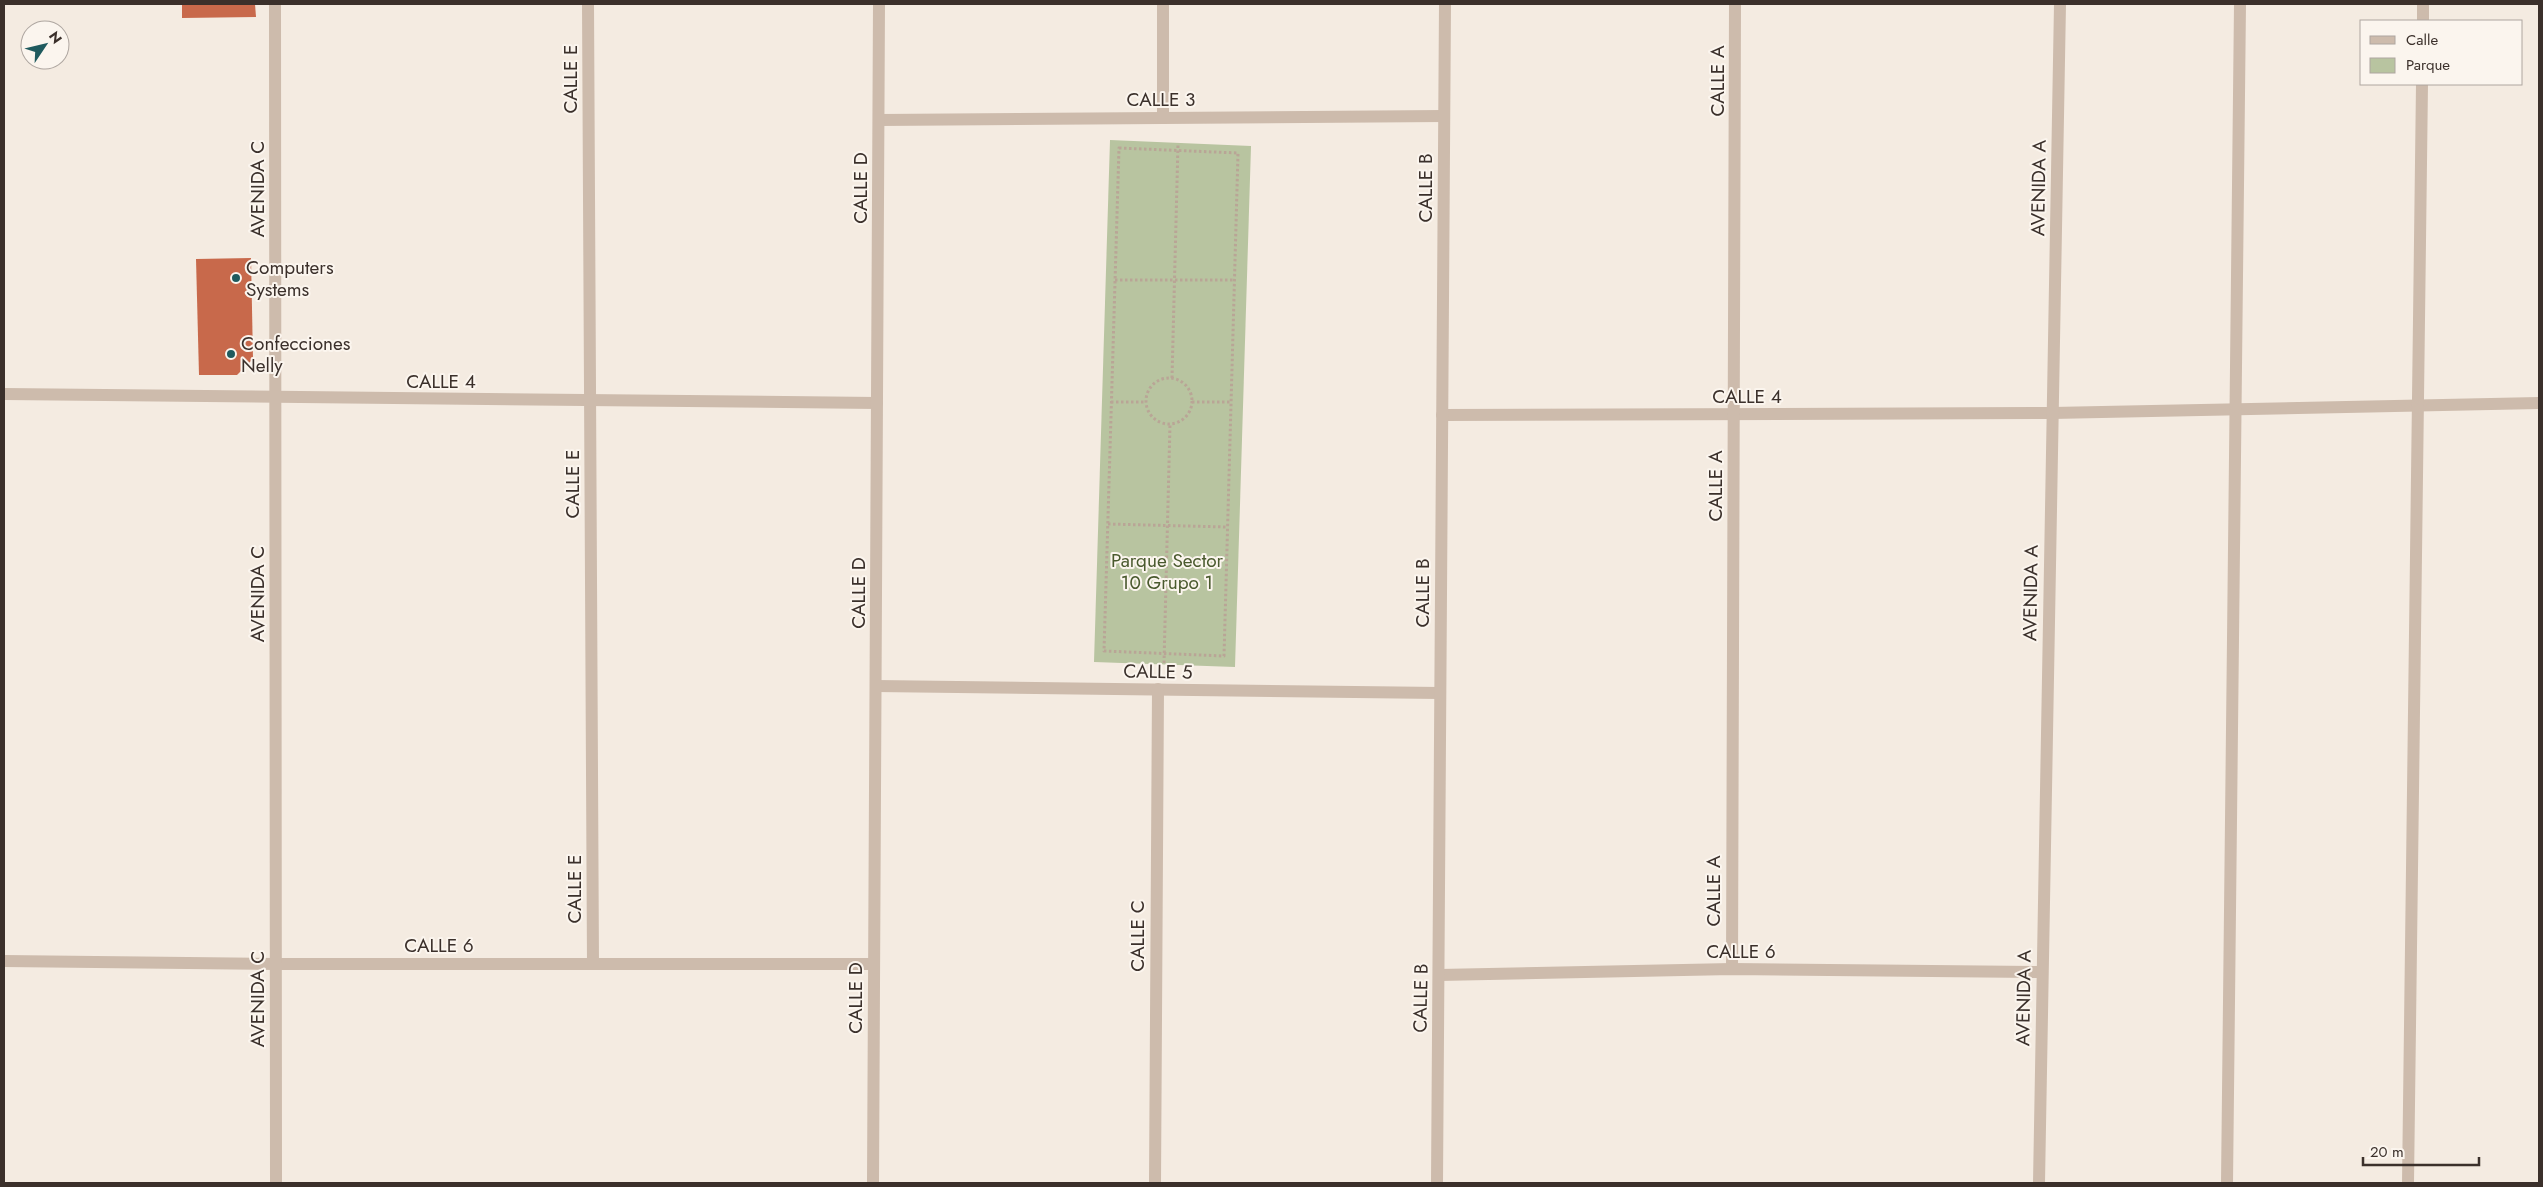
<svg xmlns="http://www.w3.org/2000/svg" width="2543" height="1187" viewBox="0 0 2543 1187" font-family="Jost,sans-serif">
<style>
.green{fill:#b8c4a0}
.building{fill:#c8694b}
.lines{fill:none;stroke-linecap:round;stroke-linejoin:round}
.path{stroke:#b9a596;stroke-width:3;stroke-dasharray:2.5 2.5;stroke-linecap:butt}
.minor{stroke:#cdbbac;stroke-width:12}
.tertiary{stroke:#cdbbac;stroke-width:12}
.poi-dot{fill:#1f5a5e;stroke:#fbf5ee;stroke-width:2}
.labels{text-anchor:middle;stroke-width:4;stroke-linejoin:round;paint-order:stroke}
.street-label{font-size:19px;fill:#3b302b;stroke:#fbf5ee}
.poi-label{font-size:19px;fill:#3b302b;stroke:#fbf5ee;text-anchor:start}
.park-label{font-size:19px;fill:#4a5a2e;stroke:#fbf5ee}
</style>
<rect width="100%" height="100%" fill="#f4ebe1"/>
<!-- green -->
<polygon class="green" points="1110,140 1251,146 1235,667 1094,662"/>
<!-- building -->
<g class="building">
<polygon points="182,4 255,4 256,17 182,18"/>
<polygon points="251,258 253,359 237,375 199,375 196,259"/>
</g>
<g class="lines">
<!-- path -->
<g class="path">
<polygon points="1119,148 1238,153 1224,656 1104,651"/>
<polyline points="1115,280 1234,280"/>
<circle cx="1169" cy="401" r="23"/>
<polyline points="1172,378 1178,144"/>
<polyline points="1111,402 1146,402"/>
<polyline points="1192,402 1231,402"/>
<polyline points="1108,524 1227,527"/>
<polyline points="1164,663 1170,424"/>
</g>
<!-- minor -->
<g class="minor">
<polyline points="588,4 593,964"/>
<polyline points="2423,21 2423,4"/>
<polyline points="1163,118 1163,4"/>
<polyline points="879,120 1444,116"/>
<polyline points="4,394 877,403"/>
<polyline points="1442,415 2052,413 2539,403"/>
<polyline points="876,686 1440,693"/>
<polyline points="4,961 276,964 874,964"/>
<polyline points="1732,969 1735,4"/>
<polyline points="1439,975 1732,969 2042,972"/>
<polyline points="873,1183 879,4"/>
<polyline points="1155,1183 1158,689"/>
<polyline points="1437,1183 1445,4"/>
<polyline points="2227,1183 2240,4"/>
<polyline points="2408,1183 2422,84"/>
</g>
<!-- tertiary -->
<g class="tertiary">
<polyline points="275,4 276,1183"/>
<polyline points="2039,1183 2060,4"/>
</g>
</g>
<!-- markers -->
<g class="poi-dot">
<circle cx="236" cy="278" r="5"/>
<circle cx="231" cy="354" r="5"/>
</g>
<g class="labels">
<!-- street labels -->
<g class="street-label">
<text transform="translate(570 79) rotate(-90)" y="7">CALLE E</text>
<text transform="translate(1717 81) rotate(-90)" y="7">CALLE A</text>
<text x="1161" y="106">CALLE 3</text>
<text transform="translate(860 188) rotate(-90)" y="7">CALLE D</text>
<text transform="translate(1425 188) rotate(-90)" y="7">CALLE B</text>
<text transform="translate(2038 188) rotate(-89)" y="7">AVENIDA A</text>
<text transform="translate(257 189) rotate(-90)" y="7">AVENIDA C</text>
<text x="441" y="388">CALLE 4</text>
<text x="1747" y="403">CALLE 4</text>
<text transform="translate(572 484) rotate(-90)" y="7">CALLE E</text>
<text transform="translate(1715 486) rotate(-90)" y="7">CALLE A</text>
<text transform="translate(858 593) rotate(-90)" y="7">CALLE D</text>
<text transform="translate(1422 593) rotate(-90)" y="7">CALLE B</text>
<text transform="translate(2030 593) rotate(-89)" y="7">AVENIDA A</text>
<text transform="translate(257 594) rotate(-90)" y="7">AVENIDA C</text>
<text transform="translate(1158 671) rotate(1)" y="7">CALLE 5</text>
<text transform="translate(574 889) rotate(-90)" y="7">CALLE E</text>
<text transform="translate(1713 891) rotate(-90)" y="7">CALLE A</text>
<text transform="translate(1137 936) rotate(-90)" y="7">CALLE C</text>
<text x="439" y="952">CALLE 6</text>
<text x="1741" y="958">CALLE 6</text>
<text transform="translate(855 998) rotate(-90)" y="7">CALLE D</text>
<text transform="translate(1420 998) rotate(-89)" y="7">CALLE B</text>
<text transform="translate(2023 998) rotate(-89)" y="7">AVENIDA A</text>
<text transform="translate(257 999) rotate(-90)" y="7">AVENIDA C</text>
</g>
<!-- poi labels -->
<g class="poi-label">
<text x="246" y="274">Computers<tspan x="246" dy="22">Systems</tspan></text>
<text x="241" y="350">Confecciones<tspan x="241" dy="22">Nelly</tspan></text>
</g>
<!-- park labels -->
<g class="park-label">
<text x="1167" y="567">Parque Sector<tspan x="1167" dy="22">10 Grupo 1</tspan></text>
</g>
</g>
<!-- border -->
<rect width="2543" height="1187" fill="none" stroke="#3b302b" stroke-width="10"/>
<!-- legend -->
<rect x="2360" y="20" width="162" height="65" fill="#fbf5ee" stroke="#aea6a0"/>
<rect x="2370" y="36" width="25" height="8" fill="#cdbbac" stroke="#aea6a0"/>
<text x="2406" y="45" font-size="15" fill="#3b302b">Calle</text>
<rect x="2370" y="58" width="25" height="15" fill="#b8c4a0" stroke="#aea6a0"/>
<text x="2406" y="70" font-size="15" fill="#3b302b">Parque</text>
<!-- north arrow -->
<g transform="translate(45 45) rotate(55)"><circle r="24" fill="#fbf5ee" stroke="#aea6a0"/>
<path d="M0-4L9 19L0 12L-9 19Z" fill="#1f5a5e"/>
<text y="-8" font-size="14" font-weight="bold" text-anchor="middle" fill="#3b302b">N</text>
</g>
<!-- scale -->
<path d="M2363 1157v8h116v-8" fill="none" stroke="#3b302b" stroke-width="2.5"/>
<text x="2370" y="1157" font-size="15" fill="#3b302b" stroke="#fbf5ee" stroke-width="4" paint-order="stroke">20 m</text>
</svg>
